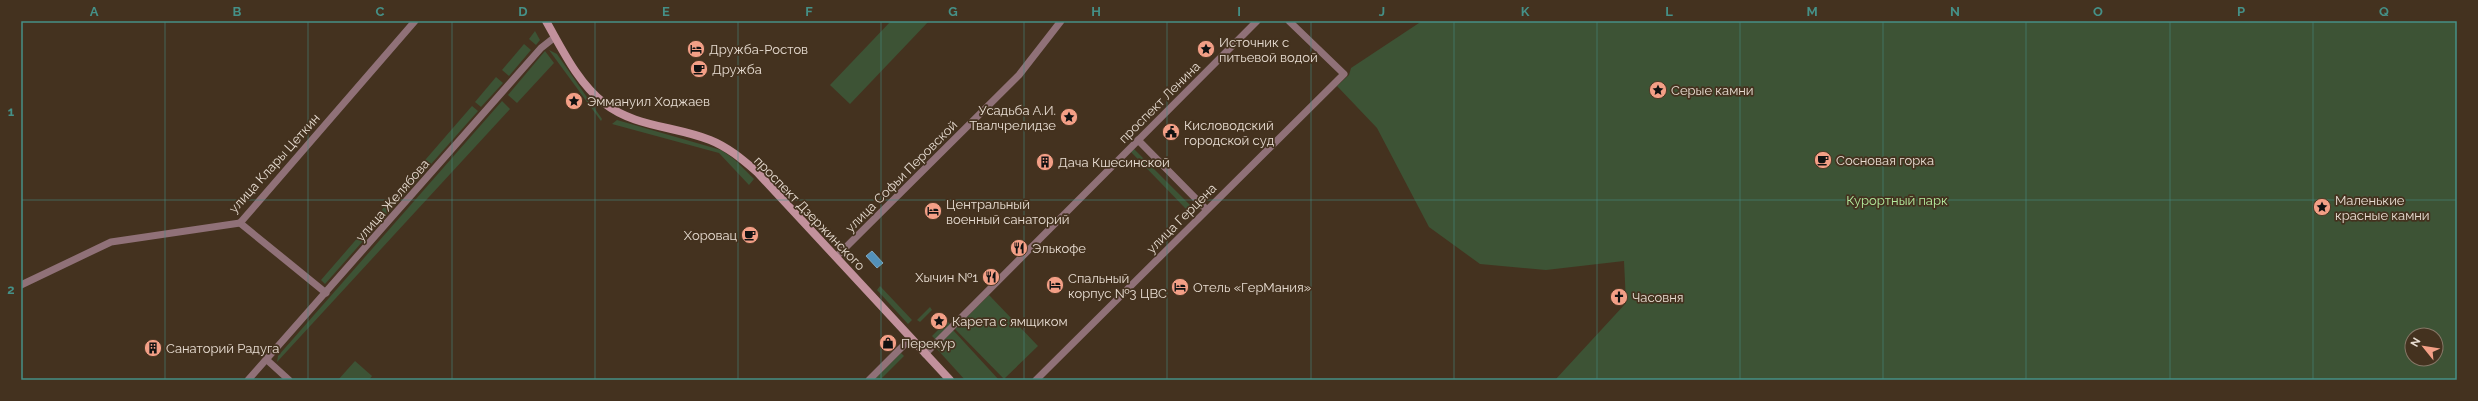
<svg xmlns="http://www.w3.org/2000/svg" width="2478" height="401" viewBox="0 0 2478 401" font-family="Raleway,sans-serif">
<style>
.green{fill:#3d5335;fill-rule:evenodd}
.water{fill:#5390b9;stroke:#7fa7c0}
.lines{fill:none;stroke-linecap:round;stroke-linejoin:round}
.street{stroke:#907178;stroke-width:7}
.secondary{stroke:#c2919c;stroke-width:8}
.grid{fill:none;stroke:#459087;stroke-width:1;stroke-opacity:0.55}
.labels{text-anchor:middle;stroke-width:3.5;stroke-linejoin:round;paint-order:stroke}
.poi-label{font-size:13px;fill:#e7dcd1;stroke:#44321f;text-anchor:start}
.street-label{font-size:13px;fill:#e7dcd1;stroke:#44321f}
.park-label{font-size:13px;fill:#b4ed9f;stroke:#44321f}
.neatline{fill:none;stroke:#459087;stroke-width:1.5}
.grid-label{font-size:13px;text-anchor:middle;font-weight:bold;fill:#459087}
</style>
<rect width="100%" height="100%" fill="#44321f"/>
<!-- green -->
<g class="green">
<polygon points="891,21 929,21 850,104 830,85"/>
<path d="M1422 21H2457V380H1555L1626 303 1624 261 1546 270 1480 264 1429 227 1377 128 1337 86 1349 75 1351 68ZM2412 335H2436V359H2412Z"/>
<polygon points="535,31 540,40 536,45 529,39"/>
<polygon points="524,44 531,50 509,76 502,70"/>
<polygon points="549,50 557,54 602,119 601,121"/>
<polygon points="545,51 554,63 517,103 508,95"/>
<polygon points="496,77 503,83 481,107 475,102"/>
<polygon points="502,101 510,109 277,362 278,356"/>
<polygon points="472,106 478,111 325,284 321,280"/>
<polygon points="617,120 721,150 734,159 754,179 749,185 719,153 612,124"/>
<polygon points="1134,149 1190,205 1186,209 1131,152"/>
<polygon points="880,286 912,320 908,324 877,290"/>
<polygon points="989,295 1038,346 1004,379 955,329"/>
<polygon points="930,307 932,310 920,322 917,320"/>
<polygon points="947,321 951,325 936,340 932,336"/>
<polygon points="953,330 999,380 965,380 936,348"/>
<polygon points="901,353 904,356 880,380 874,380"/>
<polygon points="355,361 372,376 369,380 338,380"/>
</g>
<!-- water -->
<polygon class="water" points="872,251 883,263 877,268 866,256"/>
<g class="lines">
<!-- street -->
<g class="street">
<polyline points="1138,140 1206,209"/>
<polyline points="240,223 326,293"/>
<polyline points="836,257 1019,75 1061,21"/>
<polyline points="21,285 111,242 240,223 415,21"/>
<polyline points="925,354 1257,21"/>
<polyline points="267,360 289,380"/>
<polyline points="248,380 541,48 555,37"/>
<polyline points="869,380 911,338"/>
<polyline points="1036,380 1344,74 1289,21"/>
</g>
<!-- secondary -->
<path class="secondary" d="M546 21C562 49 578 83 604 103 634 127 675 126 710 140 728 147 743 160 757 172L950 380"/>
</g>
<!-- grid -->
<path class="grid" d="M165 21V380M308 21V380M452 21V380M595 21V380M738 21V380M881 21V380M1024 21V380M1167 21V380M1311 21V380M1454 21V380M1597 21V380M1740 21V380M1883 21V380M2026 21V380M2170 21V380M2313 21V380M21 200H2457"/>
<!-- icons -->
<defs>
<symbol id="hotel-disc" viewBox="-11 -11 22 22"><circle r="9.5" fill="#f39f86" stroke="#44321f"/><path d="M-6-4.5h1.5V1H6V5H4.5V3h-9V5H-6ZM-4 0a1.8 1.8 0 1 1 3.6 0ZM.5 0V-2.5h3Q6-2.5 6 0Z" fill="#111"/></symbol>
<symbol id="sight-disc" viewBox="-11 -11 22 22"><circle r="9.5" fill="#f39f86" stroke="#44321f"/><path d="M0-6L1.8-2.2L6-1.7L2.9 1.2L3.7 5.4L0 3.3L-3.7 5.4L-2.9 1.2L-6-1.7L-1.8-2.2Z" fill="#111"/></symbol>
<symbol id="cafe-disc" viewBox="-11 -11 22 22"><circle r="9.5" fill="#f39f86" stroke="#44321f"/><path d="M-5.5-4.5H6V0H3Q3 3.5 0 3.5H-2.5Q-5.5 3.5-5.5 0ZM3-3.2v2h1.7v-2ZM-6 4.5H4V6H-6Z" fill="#111"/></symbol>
<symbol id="civic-disc" viewBox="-11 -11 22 22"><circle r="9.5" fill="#f39f86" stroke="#44321f"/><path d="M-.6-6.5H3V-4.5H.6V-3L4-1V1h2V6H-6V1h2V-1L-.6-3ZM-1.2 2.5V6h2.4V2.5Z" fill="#111"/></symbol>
<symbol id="building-disc" viewBox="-11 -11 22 22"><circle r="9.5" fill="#f39f86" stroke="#44321f"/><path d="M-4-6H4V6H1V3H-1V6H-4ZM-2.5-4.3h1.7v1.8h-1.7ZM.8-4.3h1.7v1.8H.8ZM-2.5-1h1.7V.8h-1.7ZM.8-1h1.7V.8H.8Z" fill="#111"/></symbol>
<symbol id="restaurant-disc" viewBox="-11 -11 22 22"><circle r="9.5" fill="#f39f86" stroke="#44321f"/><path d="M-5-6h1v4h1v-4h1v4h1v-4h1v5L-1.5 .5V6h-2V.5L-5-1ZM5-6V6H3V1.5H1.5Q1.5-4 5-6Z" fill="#111"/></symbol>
<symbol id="church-disc" viewBox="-11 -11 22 22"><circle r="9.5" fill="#f39f86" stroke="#44321f"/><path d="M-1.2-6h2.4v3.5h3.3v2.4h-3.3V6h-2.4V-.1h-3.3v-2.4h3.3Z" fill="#111"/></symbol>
<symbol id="shop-disc" viewBox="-11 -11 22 22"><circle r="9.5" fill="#f39f86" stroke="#44321f"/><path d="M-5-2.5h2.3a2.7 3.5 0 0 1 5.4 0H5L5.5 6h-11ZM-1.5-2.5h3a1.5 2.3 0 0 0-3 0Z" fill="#111"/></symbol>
</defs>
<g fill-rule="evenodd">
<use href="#hotel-disc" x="686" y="39" width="20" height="20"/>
<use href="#sight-disc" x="1196" y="39" width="20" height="20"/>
<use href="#cafe-disc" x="689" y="59" width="20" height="20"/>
<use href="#sight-disc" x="1648" y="80" width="20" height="20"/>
<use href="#sight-disc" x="564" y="91" width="20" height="20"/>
<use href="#sight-disc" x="1059" y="107" width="20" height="20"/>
<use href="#civic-disc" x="1161" y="122" width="20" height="20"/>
<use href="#cafe-disc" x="1813" y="150" width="20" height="20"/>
<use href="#building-disc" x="1035" y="152" width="20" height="20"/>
<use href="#sight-disc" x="2312" y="197" width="20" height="20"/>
<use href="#hotel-disc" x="923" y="201" width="20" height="20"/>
<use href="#cafe-disc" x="740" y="225" width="20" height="20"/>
<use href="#restaurant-disc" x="1009" y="238" width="20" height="20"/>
<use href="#restaurant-disc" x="981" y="267" width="20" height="20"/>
<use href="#hotel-disc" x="1045" y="275" width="20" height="20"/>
<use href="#hotel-disc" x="1170" y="277" width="20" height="20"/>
<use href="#church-disc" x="1609" y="287" width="20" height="20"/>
<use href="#sight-disc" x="929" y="311" width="20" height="20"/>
<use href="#shop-disc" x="878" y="333" width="20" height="20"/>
<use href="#building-disc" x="143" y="338" width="20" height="20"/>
</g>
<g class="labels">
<!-- poi labels -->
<g class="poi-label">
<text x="1219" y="47">Источник с<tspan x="1219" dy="15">питьевой водой</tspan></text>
<text x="709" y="54">Дружба-Ростов</text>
<text x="712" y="74">Дружба</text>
<text x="1671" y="95">Серые камни</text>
<text x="587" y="106">Эммануил Ходжаев</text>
<text x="1056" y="115" text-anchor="end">Усадьба А.И.<tspan x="1056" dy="15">Твалчрелидзе</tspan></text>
<text x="1184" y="130">Кисловодский<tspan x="1184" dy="15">городской суд</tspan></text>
<text x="1836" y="165">Сосновая горка</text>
<text x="1058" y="167">Дача Кшесинской</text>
<text x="2335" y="205">Маленькие<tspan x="2335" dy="15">красные камни</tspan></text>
<text x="946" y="209">Центральный<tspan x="946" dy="15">военный санаторий</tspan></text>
<text x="737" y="240" text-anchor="end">Хоровац</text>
<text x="1032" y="253">Элькофе</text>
<text x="978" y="282" text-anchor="end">Хычин №1</text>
<text x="1068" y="283">Спальный<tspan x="1068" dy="15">корпус №3 ЦВС</tspan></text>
<text x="1193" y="292">Отель «ГерМания»</text>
<text x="1632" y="302">Часовня</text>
<text x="952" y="326">Карета с ямщиком</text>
<text x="901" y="348">Перекур</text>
<text x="166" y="353">Cанаторий Радуга</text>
</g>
<!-- street labels -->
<g class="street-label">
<text transform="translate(1159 102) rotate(-45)" y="5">проспект Ленина</text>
<text transform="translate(274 163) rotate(-48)" y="5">улица Клары Цеткин</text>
<text transform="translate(901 176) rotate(-45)" y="5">улица Софьи Перовской</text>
<text transform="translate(392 200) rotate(-49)" y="5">улица Желябова</text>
<text transform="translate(810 213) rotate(46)" y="5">проспект Дзержинского</text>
<text transform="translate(1181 218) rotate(-45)" y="5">улица Герцена</text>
</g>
<!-- park labels -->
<g class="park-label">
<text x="1897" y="205">Курортный парк</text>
</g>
</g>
<!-- border -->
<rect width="2478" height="401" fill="none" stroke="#44321f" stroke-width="44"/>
<!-- north arrow -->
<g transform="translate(2424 347) rotate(300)"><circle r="19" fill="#44321f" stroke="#857666"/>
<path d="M0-3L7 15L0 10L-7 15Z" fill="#f39f86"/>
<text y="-6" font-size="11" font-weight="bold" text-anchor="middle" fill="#e7dcd1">N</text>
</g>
<rect x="22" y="22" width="2434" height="357" class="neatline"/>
<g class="grid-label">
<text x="94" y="16">A</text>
<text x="237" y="16">B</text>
<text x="380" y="16">C</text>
<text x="523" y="16">D</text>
<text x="666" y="16">E</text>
<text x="809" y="16">F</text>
<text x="953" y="16">G</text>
<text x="1096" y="16">H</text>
<text x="1239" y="16">I</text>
<text x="1382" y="16">J</text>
<text x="1525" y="16">K</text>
<text x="1669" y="16">L</text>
<text x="1812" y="16">M</text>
<text x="1955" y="16">N</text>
<text x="2098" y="16">O</text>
<text x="2241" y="16">P</text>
<text x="2384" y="16">Q</text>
<text x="11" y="116">1</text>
<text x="11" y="294">2</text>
</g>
</svg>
